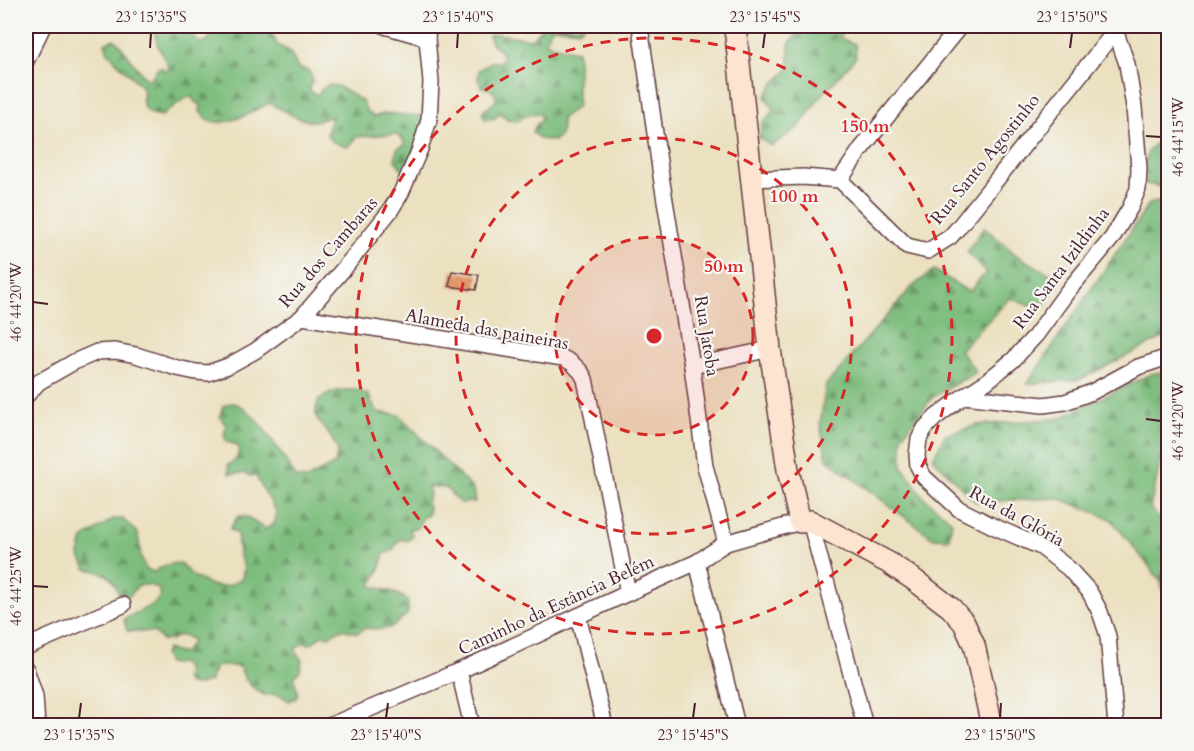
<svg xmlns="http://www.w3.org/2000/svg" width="1194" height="751" viewBox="0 0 1194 751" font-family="Cardo,serif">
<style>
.forest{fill:url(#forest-firs);stroke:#646e54;stroke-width:1.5}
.building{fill:url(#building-back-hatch)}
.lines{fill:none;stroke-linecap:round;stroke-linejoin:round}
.street-casing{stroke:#623c41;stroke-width:18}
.secondary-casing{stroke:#623c41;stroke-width:24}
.street{stroke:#fff;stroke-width:15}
.secondary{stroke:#fde4d0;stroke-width:21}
.ticks{fill:none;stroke:#4a1f2b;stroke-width:2}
.ring{fill:none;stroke:#d62828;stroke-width:3;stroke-dasharray:10 8}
.labels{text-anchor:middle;stroke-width:4.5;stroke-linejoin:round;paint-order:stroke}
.street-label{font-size:18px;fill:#4a1f2b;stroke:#f6f6f2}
.centre{fill:#d62828;stroke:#f6f6f2;stroke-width:3}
.ring-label{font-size:18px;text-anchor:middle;font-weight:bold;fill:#d62828;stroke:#f6f6f2;stroke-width:4.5;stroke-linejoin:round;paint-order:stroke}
.neatline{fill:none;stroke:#4a1f2b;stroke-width:2}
.ticks-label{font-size:15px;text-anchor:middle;fill:#4a1f2b}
</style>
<defs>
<pattern id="forest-firs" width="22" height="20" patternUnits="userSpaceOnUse" patternTransform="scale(1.5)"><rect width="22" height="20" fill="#7ebd7e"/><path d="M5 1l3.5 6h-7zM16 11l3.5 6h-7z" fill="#699967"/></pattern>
<pattern id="building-back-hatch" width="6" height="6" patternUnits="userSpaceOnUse" patternTransform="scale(1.5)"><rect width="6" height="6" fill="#e99d70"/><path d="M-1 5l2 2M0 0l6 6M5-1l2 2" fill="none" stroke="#bf7f5c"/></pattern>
</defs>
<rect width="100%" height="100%" fill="#f6f6f2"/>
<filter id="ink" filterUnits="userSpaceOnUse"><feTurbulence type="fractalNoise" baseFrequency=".0167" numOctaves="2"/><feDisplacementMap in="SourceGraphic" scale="12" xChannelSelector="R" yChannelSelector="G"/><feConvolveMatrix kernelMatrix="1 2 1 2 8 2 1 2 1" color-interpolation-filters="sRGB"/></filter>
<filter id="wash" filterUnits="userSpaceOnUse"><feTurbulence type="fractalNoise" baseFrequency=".008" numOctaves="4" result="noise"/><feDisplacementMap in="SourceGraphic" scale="24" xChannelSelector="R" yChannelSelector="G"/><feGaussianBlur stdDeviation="1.35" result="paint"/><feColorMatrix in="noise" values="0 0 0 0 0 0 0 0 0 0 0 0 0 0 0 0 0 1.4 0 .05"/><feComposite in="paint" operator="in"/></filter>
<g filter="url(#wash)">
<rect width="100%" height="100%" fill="#ebe0c0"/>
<!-- forest -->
<g class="forest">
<path d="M150 26H185L199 43 207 41 212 35 211 26H247L256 30H264L273 35 277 45C290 50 292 54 297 67L309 71 313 81 309 87 311 92 318 95 321 90 328 85 338 86 362 101 366 110 374 117C391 109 403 118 420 115L424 124 409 166 402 169 395 160 397 149 405 145 403 140 396 134 356 137 353 142 347 147 331 141 327 134 332 117C325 117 320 121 314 121 300 122 282 109 269 103 254 111 223 130 207 119 204 117 203 114 200 112L201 104 196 103 191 96C180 101 171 107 162 116 148 115 139 108 144 93L140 85 108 53 105 43 114 39C128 50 133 69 149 80L158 68 162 67 165 72 167 70 168 66 158 46 154 30Z"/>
<path d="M543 26H583L579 30 553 27 549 33 546 42 551 45 577 51C581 69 574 87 578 106L561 119C563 130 562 135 554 141L540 139 532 132 537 124 542 119 539 113 525 116 518 121 507 119 500 112 495 118 485 120 482 112 496 101 495 93 489 89 481 87 478 79 479 70 491 62H500L503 55 497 48 491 43 489 35 497 34 532 39Z"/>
<polygon points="803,26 843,26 840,38 855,44 856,57 817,101 799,127 771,146 759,138 762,123 774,110 765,97 774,83 789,69 789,44"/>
<path d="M1168 139V335L1079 380 1027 384 1149 204 1167 200 1159 186 1146 184C1146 170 1142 153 1154 145 1159 142 1162 140 1168 139Z"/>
<polygon points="984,227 1019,257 1061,280 1040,310 1010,298 960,350 976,372 933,397 902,436 902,466 923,497 952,521 949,539 933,538 827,459 820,424 826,385 912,287 934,270 969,292 986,272 967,252"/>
<polygon points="1168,371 1168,448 1160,464 1150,508 1168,528 1168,606 1160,580 1111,519 1058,498 975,502 933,458 945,435 977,425 1060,418 1151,374"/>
<path d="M341 390H356L368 394 377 412 399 415 473 489 475 502 460 503 446 488 428 486 430 495 427 502 429 508 428 515 422 518 418 528 409 529 413 537 407 541 400 539 392 551 384 554 380 569 371 586 393 592 408 600V613C390 630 389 631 365 628L358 633 342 629 329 636 322 635 311 644 304 643 296 647V653L302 660 300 670 294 678 298 693 296 698 289 701C280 694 275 694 264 695 251 687 245 682 240 667L233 666H215L210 681 199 685 188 684 185 679 187 673 185 666 180 663 174 664 168 663 164 655 167 649 178 653H184L193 641 189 638 179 635 171 640H162L154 632 127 631 124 619 154 604 161 596 159 589 150 585H138L129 597 120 596C112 576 109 573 86 569L79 555 83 539 113 519H123L138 534 141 557 146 569 154 572C163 565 170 563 181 563 187 572 191 575 200 580 216 589 226 589 242 578L244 568 239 554 237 534 230 529 238 516 248 517 257 524 266 529 274 524 277 513 255 475 250 476 245 473 229 474 228 465 236 460 240 449 235 444 227 442 224 435 226 426 220 416 223 406C225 406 231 403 232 403 252 403 286 461 296 478L307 479 335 464 338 450C335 445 332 438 328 433 317 419 312 418 319 399L331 393Z"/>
</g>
<g id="blocks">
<!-- building -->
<polygon class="building" points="452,271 479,275 476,290 449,286"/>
</g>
</g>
<g filter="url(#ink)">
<use href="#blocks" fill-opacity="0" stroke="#623c41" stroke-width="1.5"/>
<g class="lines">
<defs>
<g id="street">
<polyline points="385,26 427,38"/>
<polyline points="640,26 661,176 692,366 705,466 726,543"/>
<polyline points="1115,30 1127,64 1134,107 1139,168 1138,189 1130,208 1112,238 1067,292 1036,335 1013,360 986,382 964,396 936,417 925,428 919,439 917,455 918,466 924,477 959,509 995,527 1041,547 1068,568 1089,591 1100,612 1108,636 1116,726"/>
<polyline points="26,61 43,26"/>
<polyline points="751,179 803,177 840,180"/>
<polyline points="840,180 907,246 928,251 950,237 958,228 1119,26"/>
<polyline points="840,180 861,149 960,26"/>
<polyline points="302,317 514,350 563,358 572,363 581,372 585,379 628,593"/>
<polyline points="692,366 770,349"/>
<polyline points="26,396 39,382 74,362 97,352 115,351 136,355 177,368 196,372 208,373 228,366 255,351 302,317 346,266 390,211 401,193 420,149 429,120 431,82 427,38 428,26"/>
<polyline points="964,396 1043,405 1065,402 1092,392 1138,367 1168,357"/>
<polyline points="810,521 865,726"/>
<polyline points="697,562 737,726"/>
<polyline points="578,616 605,726"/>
<polyline points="26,647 123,605"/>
<polyline points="26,669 35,696 37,726"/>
<polyline points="459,671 472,726"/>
<polyline points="329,726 459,671 628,593 697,562 726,543 800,522"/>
</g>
<polyline id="secondary" points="734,26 736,36 770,349 788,470 800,522 810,521 889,563 913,579 951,608 964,623 974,645 992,726"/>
</defs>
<!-- street casing -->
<use href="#street" class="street-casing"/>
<!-- secondary casing -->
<use href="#secondary" class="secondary-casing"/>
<!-- street -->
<use href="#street" class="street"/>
<!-- secondary -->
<use href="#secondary" class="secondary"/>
</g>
</g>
<!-- ticks -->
<path class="ticks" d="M150 48 151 33M457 48 458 33M763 48 765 33M1070 48 1072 33M1146 136 1161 137M33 302 48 304M1146 419 1161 421M33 586 48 587M79 718 81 703M386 718 388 703M693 718 695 703M1000 718 1001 703"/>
<!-- distance rings -->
<circle cx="654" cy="336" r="99" fill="#d62828" fill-opacity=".12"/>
<g class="ring">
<circle cx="654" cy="336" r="99"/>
<circle cx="654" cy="336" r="198"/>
<circle cx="654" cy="336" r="298"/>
</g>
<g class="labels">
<!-- street labels -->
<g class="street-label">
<text transform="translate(985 159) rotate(-51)" y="6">Rua Santo Agostinho</text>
<text transform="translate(328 252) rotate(-49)" y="6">Rua dos Cambaras</text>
<text transform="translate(1061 268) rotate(-53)" y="6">Rua Santa Izildinha</text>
<text transform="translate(487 329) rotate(10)" y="6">Alameda das paineiras</text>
<text transform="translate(707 336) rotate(81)" y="6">Rua Jatoba</text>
<text transform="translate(1017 516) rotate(29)" y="6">Rua da Glória</text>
<text transform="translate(556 605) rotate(-25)" y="6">Caminho da Estância Belém</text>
</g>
</g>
<circle cx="654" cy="336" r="9" class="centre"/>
<g class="ring-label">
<text x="865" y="132">150 m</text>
<text x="794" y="202">100 m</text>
<text x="724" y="272">50 m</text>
</g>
<!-- margin -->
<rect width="1194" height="751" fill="none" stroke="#f6f6f2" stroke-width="66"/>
<rect x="33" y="33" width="1128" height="685" class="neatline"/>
<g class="ticks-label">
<text x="151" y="22">23°15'35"S</text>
<text x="458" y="22">23°15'40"S</text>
<text x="765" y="22">23°15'45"S</text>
<text x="1072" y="22">23°15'50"S</text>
<text transform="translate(1178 137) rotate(-90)" y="5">46°44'15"W</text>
<text transform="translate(16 302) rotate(-90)" y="5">46°44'20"W</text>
<text transform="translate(1178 421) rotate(-90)" y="5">46°44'20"W</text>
<text transform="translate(16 586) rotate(-90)" y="5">46°44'25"W</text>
<text x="79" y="740">23°15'35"S</text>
<text x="386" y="740">23°15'40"S</text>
<text x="693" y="740">23°15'45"S</text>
<text x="1000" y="740">23°15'50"S</text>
</g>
</svg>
